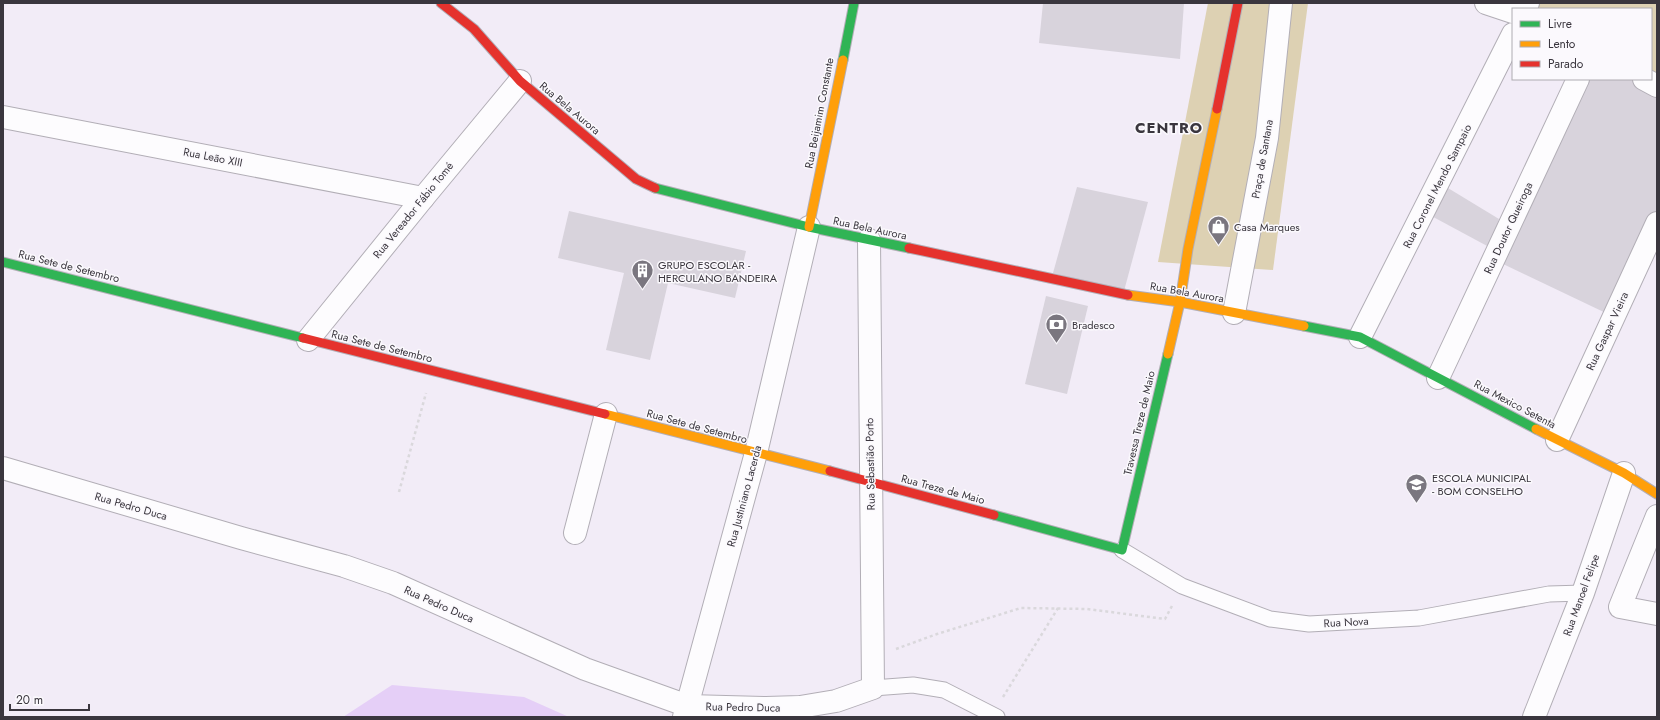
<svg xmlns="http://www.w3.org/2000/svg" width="1660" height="720" viewBox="0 0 1660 720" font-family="Jost,sans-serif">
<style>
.green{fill:#ddd1b3}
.water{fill:#e5cff7}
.building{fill:#d8d3dc}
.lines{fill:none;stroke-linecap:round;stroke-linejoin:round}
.lane-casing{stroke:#b2aeb6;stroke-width:17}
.street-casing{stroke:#b2aeb6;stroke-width:24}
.fast-casing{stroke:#b2aeb6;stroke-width:11}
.slow-casing{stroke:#b2aeb6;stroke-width:11}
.jam-casing{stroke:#b2aeb6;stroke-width:11}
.path{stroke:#dad8dc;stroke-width:2.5;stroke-dasharray:3 3;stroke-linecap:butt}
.lane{stroke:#fdfcfe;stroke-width:15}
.street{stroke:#fdfcfe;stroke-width:22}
.fast{stroke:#30b455;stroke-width:9}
.slow{stroke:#ff9f0a;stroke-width:9}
.jam{stroke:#e5322d;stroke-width:9}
.labels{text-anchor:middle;stroke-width:3;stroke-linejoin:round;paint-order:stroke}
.street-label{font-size:11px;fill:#3a363e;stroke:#fbf9fd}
.poi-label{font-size:11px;fill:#3a363e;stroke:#fbf9fd;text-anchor:start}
.district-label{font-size:15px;font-weight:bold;letter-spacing:1px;fill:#3a363e;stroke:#fbf9fd}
</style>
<rect width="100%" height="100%" fill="#f2ecf7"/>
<!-- green -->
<g class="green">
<polygon points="1208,3 1308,3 1273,270 1158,262"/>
<polygon points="1537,3 1657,3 1657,73 1655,77 1651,74 1651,9 1534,9"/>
</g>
<!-- water -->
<polygon class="water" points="392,685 524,697 569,717 343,717"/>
<!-- building -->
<g class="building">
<polygon points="1043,3 1184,3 1180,59 1039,43"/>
<polygon points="1586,79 1630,79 1657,93 1657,209 1610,315 1501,263"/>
<polygon points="1443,185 1499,219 1489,247 1424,212"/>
<polygon points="1077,187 1148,202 1124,291 1053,273"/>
<polygon points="569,211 746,251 735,298 668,283 650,360 606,350 624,273 558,258"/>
<polygon points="1046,296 1088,306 1067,394 1025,384"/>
</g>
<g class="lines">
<defs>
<g id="lane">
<polyline points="1122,550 1182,586 1270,619 1309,624 1419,618 1549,594 1583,593"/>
<polyline points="873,688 913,685 944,690 997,717"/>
</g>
<g id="street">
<polyline points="1486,3 1513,12"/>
<polyline points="1525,9 1528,3"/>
<polyline points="1644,79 1657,86"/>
<polyline points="3,117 423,198"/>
<polyline points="1234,313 1267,138 1281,3"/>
<polyline points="1360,337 1513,34"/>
<polyline points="308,340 423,198 520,81"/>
<polyline points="1438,378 1578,79"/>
<polyline points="1557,440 1657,223"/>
<polyline points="3,468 241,538 344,566 393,583 585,669 688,706 766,708 800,707 836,701 873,688 869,240"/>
<polyline points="1657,516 1620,607 1657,614"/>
<polyline points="575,533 606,414"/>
<polyline points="684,717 756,453 809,227"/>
<polyline points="1534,717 1583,593 1624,473"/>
</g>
<g id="fast">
<polyline points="843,60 854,3"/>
<polyline points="655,188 809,227 909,248"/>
<polyline points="3,262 303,338"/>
<polyline points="1304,326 1360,337 1536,429"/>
<polyline points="994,515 1122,550 1168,354"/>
</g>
<g id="slow">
<polyline points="809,227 843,60"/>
<polyline points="1128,295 1180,302 1304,326"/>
<polyline points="1168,354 1180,302 1188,249 1217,109"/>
<polyline points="605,414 830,471"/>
<polyline points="1536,429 1624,473 1657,494"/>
</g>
<g id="jam">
<polyline points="441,3 474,29 520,81 636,179 655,188"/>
<polyline points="1217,109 1238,3"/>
<polyline points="909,248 1128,295"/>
<polyline points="303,338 605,414"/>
<polyline points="830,471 994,515"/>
</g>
</defs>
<!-- lane casing -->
<use href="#lane" class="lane-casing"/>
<!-- street casing -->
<use href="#street" class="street-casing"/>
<!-- fast casing -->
<use href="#fast" class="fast-casing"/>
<!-- slow casing -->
<use href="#slow" class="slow-casing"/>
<!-- jam casing -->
<use href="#jam" class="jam-casing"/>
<!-- path -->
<g class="path">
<polyline points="399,492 426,393"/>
<polyline points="896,649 937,634 1021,608 1087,609 1165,619 1173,604"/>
<polyline points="1003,697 1058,608"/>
</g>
<!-- lane -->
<use href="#lane" class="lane"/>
<!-- street -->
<use href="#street" class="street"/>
<!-- fast -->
<use href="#fast" class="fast"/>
<!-- slow -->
<use href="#slow" class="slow"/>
<!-- jam -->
<use href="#jam" class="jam"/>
</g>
<!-- icons -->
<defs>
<symbol id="shop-pin" viewBox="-11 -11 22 30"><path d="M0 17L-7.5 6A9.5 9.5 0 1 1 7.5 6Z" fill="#7a767f" stroke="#fbf9fd"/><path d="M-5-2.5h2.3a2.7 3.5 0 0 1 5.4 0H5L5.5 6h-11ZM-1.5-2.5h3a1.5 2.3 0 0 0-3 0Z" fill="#fff"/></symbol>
<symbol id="building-pin" viewBox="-11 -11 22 30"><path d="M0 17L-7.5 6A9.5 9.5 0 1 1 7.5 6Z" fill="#7a767f" stroke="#fbf9fd"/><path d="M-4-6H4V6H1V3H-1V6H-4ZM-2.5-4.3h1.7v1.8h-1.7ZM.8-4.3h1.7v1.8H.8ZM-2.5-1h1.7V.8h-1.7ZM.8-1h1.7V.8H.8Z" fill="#fff"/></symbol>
<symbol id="bank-pin" viewBox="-11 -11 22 30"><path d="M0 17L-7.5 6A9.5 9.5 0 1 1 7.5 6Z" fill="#7a767f" stroke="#fbf9fd"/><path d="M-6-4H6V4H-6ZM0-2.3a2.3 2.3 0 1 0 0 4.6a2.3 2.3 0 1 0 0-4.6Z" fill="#fff"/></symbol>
<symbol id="school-pin" viewBox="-11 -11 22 30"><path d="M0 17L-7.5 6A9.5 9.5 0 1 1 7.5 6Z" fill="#7a767f" stroke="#fbf9fd"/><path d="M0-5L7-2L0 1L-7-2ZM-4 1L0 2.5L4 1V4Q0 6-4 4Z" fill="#fff"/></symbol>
</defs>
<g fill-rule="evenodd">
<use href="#shop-pin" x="1206" y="214" width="25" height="34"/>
<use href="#building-pin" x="630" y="258" width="25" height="34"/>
<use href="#bank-pin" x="1044" y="312" width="25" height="34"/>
<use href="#school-pin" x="1404" y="472" width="25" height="34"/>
</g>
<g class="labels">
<!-- street labels -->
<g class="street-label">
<text transform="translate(570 108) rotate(40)" y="4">Rua Bela Aurora</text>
<text transform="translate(819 113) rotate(-79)" y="4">Rua Beijamim Constante</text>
<text transform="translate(213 157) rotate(11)" y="4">Rua Leão XIII</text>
<text transform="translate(1262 159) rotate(-80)" y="4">Praça de Santana</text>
<text transform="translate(1437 186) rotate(-63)" y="4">Rua Coronel Mendo Sampaio</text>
<text transform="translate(413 210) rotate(-51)" y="4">Rua Vereador Fábio Tomé</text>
<text transform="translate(870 228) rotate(12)" y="4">Rua Bela Aurora</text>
<text transform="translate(1508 228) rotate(-65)" y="4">Rua Doutor Queiroga</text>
<text transform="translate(69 266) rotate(14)" y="4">Rua Sete de Setembro</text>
<text transform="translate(1187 292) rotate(10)" y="4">Rua Bela Aurora</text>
<text transform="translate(1607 331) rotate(-65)" y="4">Rua Gaspar Vieira</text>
<text transform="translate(382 346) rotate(14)" y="4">Rua Sete de Setembro</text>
<text transform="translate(1515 404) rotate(28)" y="4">Rua Mexico Setenta</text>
<text transform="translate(1139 423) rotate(-77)" y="4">Travessa Treze de Maio</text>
<text transform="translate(697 426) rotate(15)" y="4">Rua Sete de Setembro</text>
<text transform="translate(870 464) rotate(-91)" y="4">Rua Sebastião Porto</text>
<text transform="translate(943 489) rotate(15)" y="4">Rua Treze de Maio</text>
<text transform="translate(744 496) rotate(-75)" y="4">Rua Justiniano Lacerda</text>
<text transform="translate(131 506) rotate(16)" y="4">Rua Pedro Duca</text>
<text transform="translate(1581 595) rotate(-70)" y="4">Rua Manoel Felipe</text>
<text transform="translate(439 604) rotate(24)" y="4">Rua Pedro Duca</text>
<text transform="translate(1346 622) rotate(-3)" y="4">Rua Nova</text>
<text transform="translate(743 707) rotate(1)" y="4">Rua Pedro Duca</text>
</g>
<!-- poi labels -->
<g class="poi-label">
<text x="1234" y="231">Casa Marques</text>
<text x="658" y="269">GRUPO ESCOLAR -<tspan x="658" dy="13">HERCULANO BANDEIRA</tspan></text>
<text x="1072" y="329">Bradesco</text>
<text x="1432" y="482">ESCOLA MUNICIPAL<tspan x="1432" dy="13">- BOM CONSELHO</tspan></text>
</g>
<!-- district labels -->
<g class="district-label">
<text x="1169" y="133">CENTRO</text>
</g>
</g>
<!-- border -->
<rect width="1660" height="720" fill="none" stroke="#3a363e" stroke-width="8"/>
<!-- legend -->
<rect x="1512" y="8" width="140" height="72" fill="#fbf9fd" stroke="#aeabb1"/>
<rect x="1520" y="21" width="20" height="6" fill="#30b455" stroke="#aeabb1"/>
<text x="1548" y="28" font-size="12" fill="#3a363e">Livre</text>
<rect x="1520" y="41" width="20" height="6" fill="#ff9f0a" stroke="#aeabb1"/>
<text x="1548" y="48" font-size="12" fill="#3a363e">Lento</text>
<rect x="1520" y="61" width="20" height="6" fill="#e5322d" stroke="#aeabb1"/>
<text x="1548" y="68" font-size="12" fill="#3a363e">Parado</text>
<!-- scale -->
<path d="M10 704v6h79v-6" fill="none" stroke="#3a363e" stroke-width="2"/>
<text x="16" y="704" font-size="12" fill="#3a363e" stroke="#fbf9fd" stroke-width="3" paint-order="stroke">20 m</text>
</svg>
